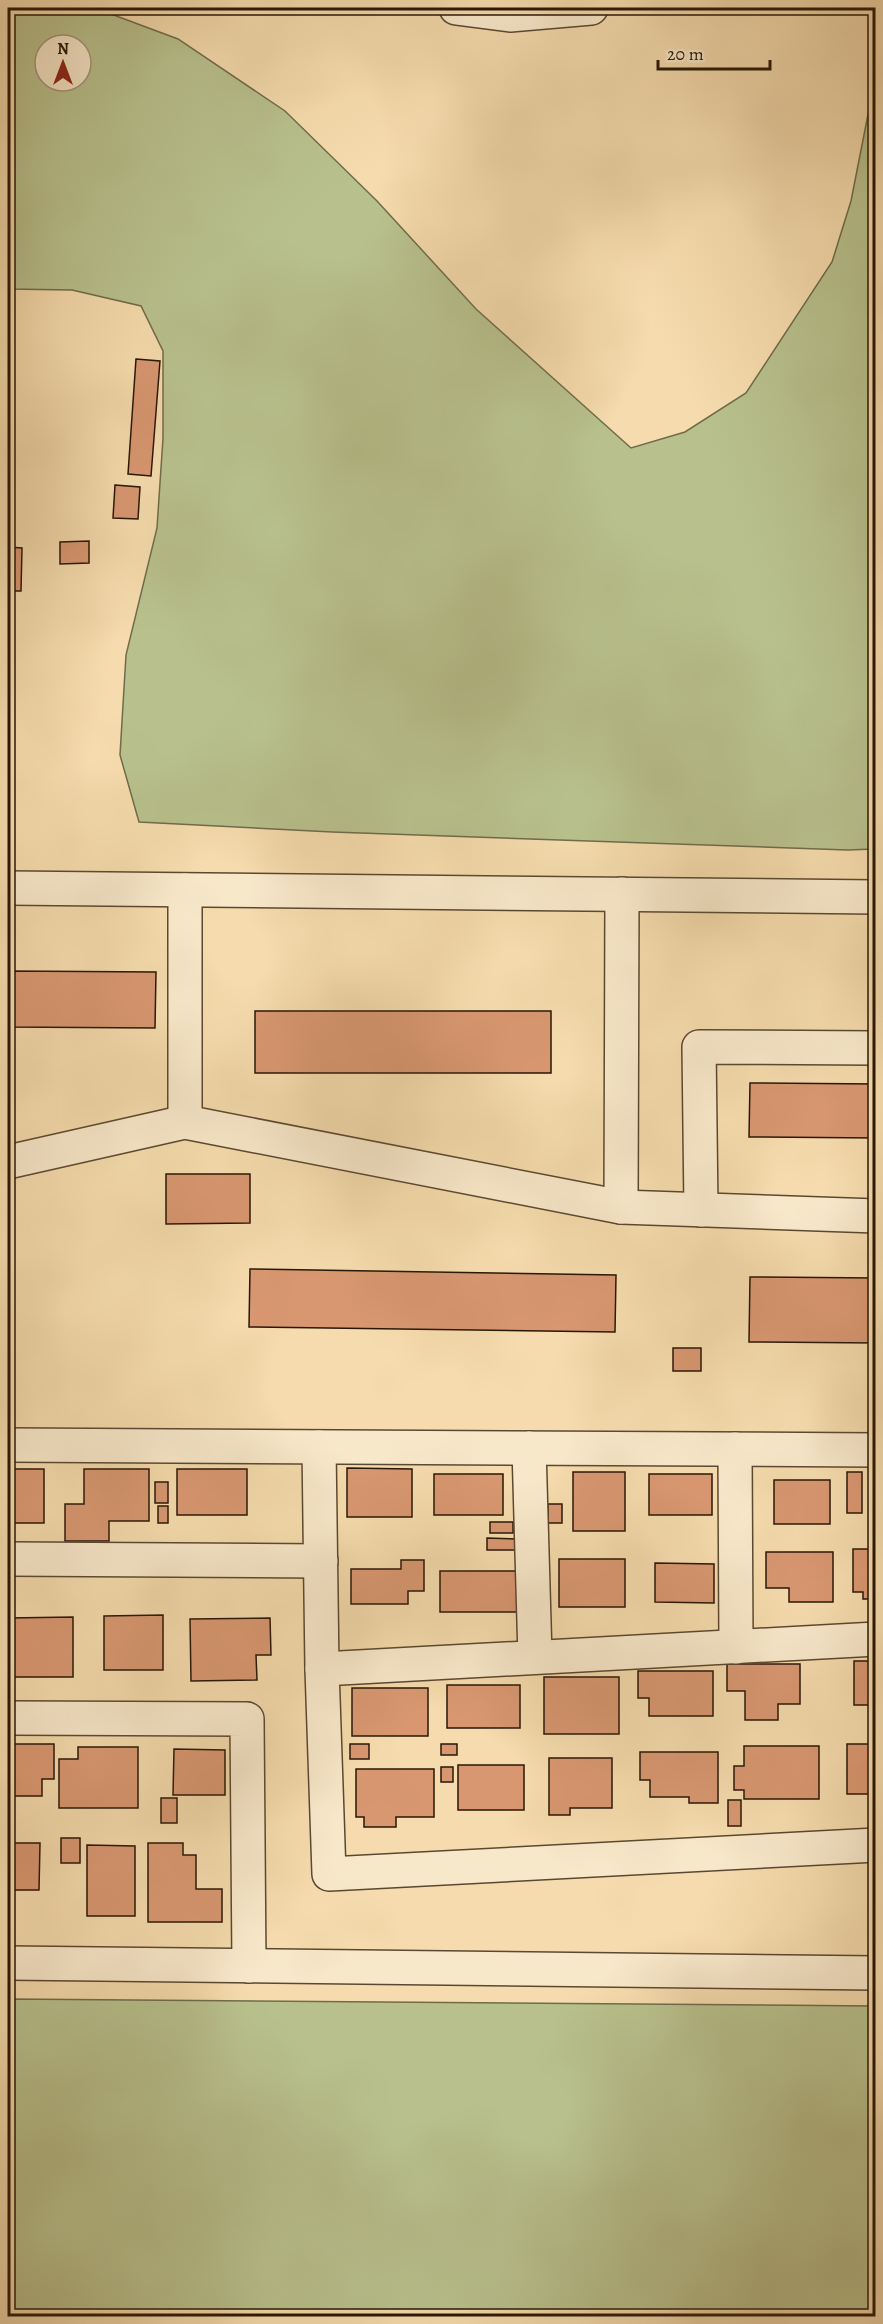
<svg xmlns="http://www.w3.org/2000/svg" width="883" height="2324" viewBox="0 0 883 2324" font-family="Alegreya,serif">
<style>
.green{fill:#b8c18d;stroke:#706c4a;stroke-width:1.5;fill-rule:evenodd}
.building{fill:#d89771;stroke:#291707;stroke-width:1.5}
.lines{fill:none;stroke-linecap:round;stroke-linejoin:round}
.minor-casing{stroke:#5c4830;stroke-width:36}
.minor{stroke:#f8e8ca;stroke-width:33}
</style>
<rect width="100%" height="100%" fill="#f5dbad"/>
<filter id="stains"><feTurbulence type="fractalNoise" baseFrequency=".00333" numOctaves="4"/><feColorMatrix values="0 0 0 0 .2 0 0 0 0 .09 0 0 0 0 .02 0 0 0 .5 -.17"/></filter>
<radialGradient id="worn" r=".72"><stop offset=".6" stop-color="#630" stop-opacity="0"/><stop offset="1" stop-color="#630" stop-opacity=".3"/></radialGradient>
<!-- green -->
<g class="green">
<path d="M8 8H95L178 39 285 111 377 201 476 309 631 448 685 432 746 393 832 262 851 201 875 79V849L847 850 332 832 139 822 120 755 126 655 157 528 163 438V351L141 306 72 290 8 289ZM45 45H81V81H45Z"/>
<polygon points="8,1999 875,2006 875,2316 8,2316"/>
</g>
<!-- building -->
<g class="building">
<polygon points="136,359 160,361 151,476 128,474"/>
<polygon points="115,485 140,487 138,519 113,518"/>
<polygon points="89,541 89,563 60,564 60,542"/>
<polygon points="8,547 22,548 21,591 8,591"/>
<polygon points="8,971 156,972 155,1028 8,1027"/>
<rect x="255" y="1011" width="296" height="62"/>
<polygon points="750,1083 876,1084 876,1138 749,1137"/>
<polygon points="166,1174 250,1174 250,1223 166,1224"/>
<polygon points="250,1269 616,1275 615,1332 249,1327"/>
<polygon points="750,1277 876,1278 876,1343 749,1342"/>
<rect x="673" y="1348" width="28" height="23"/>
<polygon points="347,1468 412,1469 412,1517 347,1517"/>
<rect x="8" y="1469" width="36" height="54"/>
<polygon points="84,1469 149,1469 149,1521 109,1521 109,1541 65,1541 65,1504 84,1504"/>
<rect x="177" y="1469" width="70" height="46"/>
<rect x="573" y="1472" width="52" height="59"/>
<rect x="847" y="1472" width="15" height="41"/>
<rect x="434" y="1474" width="69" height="41"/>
<rect x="649" y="1474" width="63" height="41"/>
<rect x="774" y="1480" width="56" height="44"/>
<rect x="155" y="1482" width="13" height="21"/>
<rect x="548" y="1504" width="14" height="19"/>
<rect x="158" y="1506" width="10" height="17"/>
<rect x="490" y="1522" width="23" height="11"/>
<polygon points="487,1538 518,1539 518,1550 487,1550"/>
<polygon points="853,1549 876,1549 876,1599 863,1599 863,1592 853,1592"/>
<polygon points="766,1552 833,1552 833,1602 789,1602 789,1588 766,1588"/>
<rect x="559" y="1559" width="66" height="48"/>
<polygon points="401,1560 424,1560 424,1591 408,1591 408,1604 351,1604 351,1569 401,1569"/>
<polygon points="655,1563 714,1564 714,1603 655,1602"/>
<rect x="440" y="1571" width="79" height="41"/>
<polygon points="163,1615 163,1670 104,1670 104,1616"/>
<polygon points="73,1617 73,1677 8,1677 8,1618"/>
<polygon points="270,1618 271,1655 256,1655 257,1680 191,1681 190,1619"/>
<rect x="854" y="1661" width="22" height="44"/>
<polygon points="727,1664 800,1664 800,1704 778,1704 778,1720 745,1720 745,1691 727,1691"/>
<polygon points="638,1671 713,1671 713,1716 649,1716 649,1698 638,1698"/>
<rect x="544" y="1677" width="75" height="57"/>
<rect x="447" y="1685" width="73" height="43"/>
<rect x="352" y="1688" width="76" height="48"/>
<polygon points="8,1744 54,1744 54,1779 42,1779 42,1796 8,1796"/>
<rect x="350" y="1744" width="19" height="15"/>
<rect x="441" y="1744" width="16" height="11"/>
<rect x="847" y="1744" width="29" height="50"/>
<polygon points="744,1746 819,1746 819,1799 744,1799 744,1790 734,1790 734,1766 744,1766"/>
<polygon points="78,1747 138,1747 138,1808 59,1808 59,1759 78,1759"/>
<polygon points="174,1749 225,1750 225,1795 173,1795"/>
<polygon points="640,1752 718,1752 718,1803 689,1803 689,1797 650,1797 650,1780 640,1780"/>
<polygon points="549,1758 612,1758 612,1808 570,1808 570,1815 549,1815"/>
<rect x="458" y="1765" width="66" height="45"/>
<rect x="441" y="1767" width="12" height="15"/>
<polygon points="356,1769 434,1769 434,1817 396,1817 396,1827 364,1827 364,1817 356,1817"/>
<rect x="161" y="1798" width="16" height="25"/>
<rect x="728" y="1800" width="13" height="26"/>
<rect x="61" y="1838" width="19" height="25"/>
<polygon points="8,1843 40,1843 39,1890 8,1890"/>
<polygon points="148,1843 183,1843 183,1855 196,1855 196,1889 222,1889 222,1922 148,1922"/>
<polygon points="87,1845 135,1846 135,1916 87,1916"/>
</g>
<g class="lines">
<defs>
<g id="minor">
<polyline points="456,8 510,15 591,8"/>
<polyline points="8,888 876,897"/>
<polyline points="185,890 185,1122"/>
<polyline points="8,1162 185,1122 621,1207 876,1216"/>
<polyline points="621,1207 622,894"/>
<polyline points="701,1210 699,1047 876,1048"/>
<polyline points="8,1445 876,1450"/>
<polyline points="319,1447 322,1669 329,1874 876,1845"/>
<polyline points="529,1448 535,1657"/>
<polyline points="735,1449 736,1647"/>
<polyline points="8,1559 321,1561"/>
<polyline points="322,1669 876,1639"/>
<polyline points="8,1718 247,1719 249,1966"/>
<polyline points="8,1963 876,1973"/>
</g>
</defs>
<!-- minor casing -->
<use href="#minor" class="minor-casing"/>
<!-- minor -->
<use href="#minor" class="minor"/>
</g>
<!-- margin -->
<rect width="883" height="2324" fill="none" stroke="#f5dbad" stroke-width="30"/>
<rect x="9" y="9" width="865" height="2306" fill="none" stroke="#291707" stroke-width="3"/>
<rect x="15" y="15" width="853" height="2294" fill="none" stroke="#291707" stroke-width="1.5"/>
<!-- north arrow -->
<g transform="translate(63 63)"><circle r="28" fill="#f8e8ca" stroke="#a5947c" stroke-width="1.5"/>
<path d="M0-4.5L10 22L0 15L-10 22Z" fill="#8f2418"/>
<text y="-9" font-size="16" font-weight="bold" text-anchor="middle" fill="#291707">N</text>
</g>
<!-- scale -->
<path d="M658 60v9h112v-9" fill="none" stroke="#291707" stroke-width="3"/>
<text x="667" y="60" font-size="18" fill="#291707" stroke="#f8e8ca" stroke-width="4.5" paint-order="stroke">20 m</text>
<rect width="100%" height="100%" filter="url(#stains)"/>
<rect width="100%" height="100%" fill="url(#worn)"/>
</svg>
